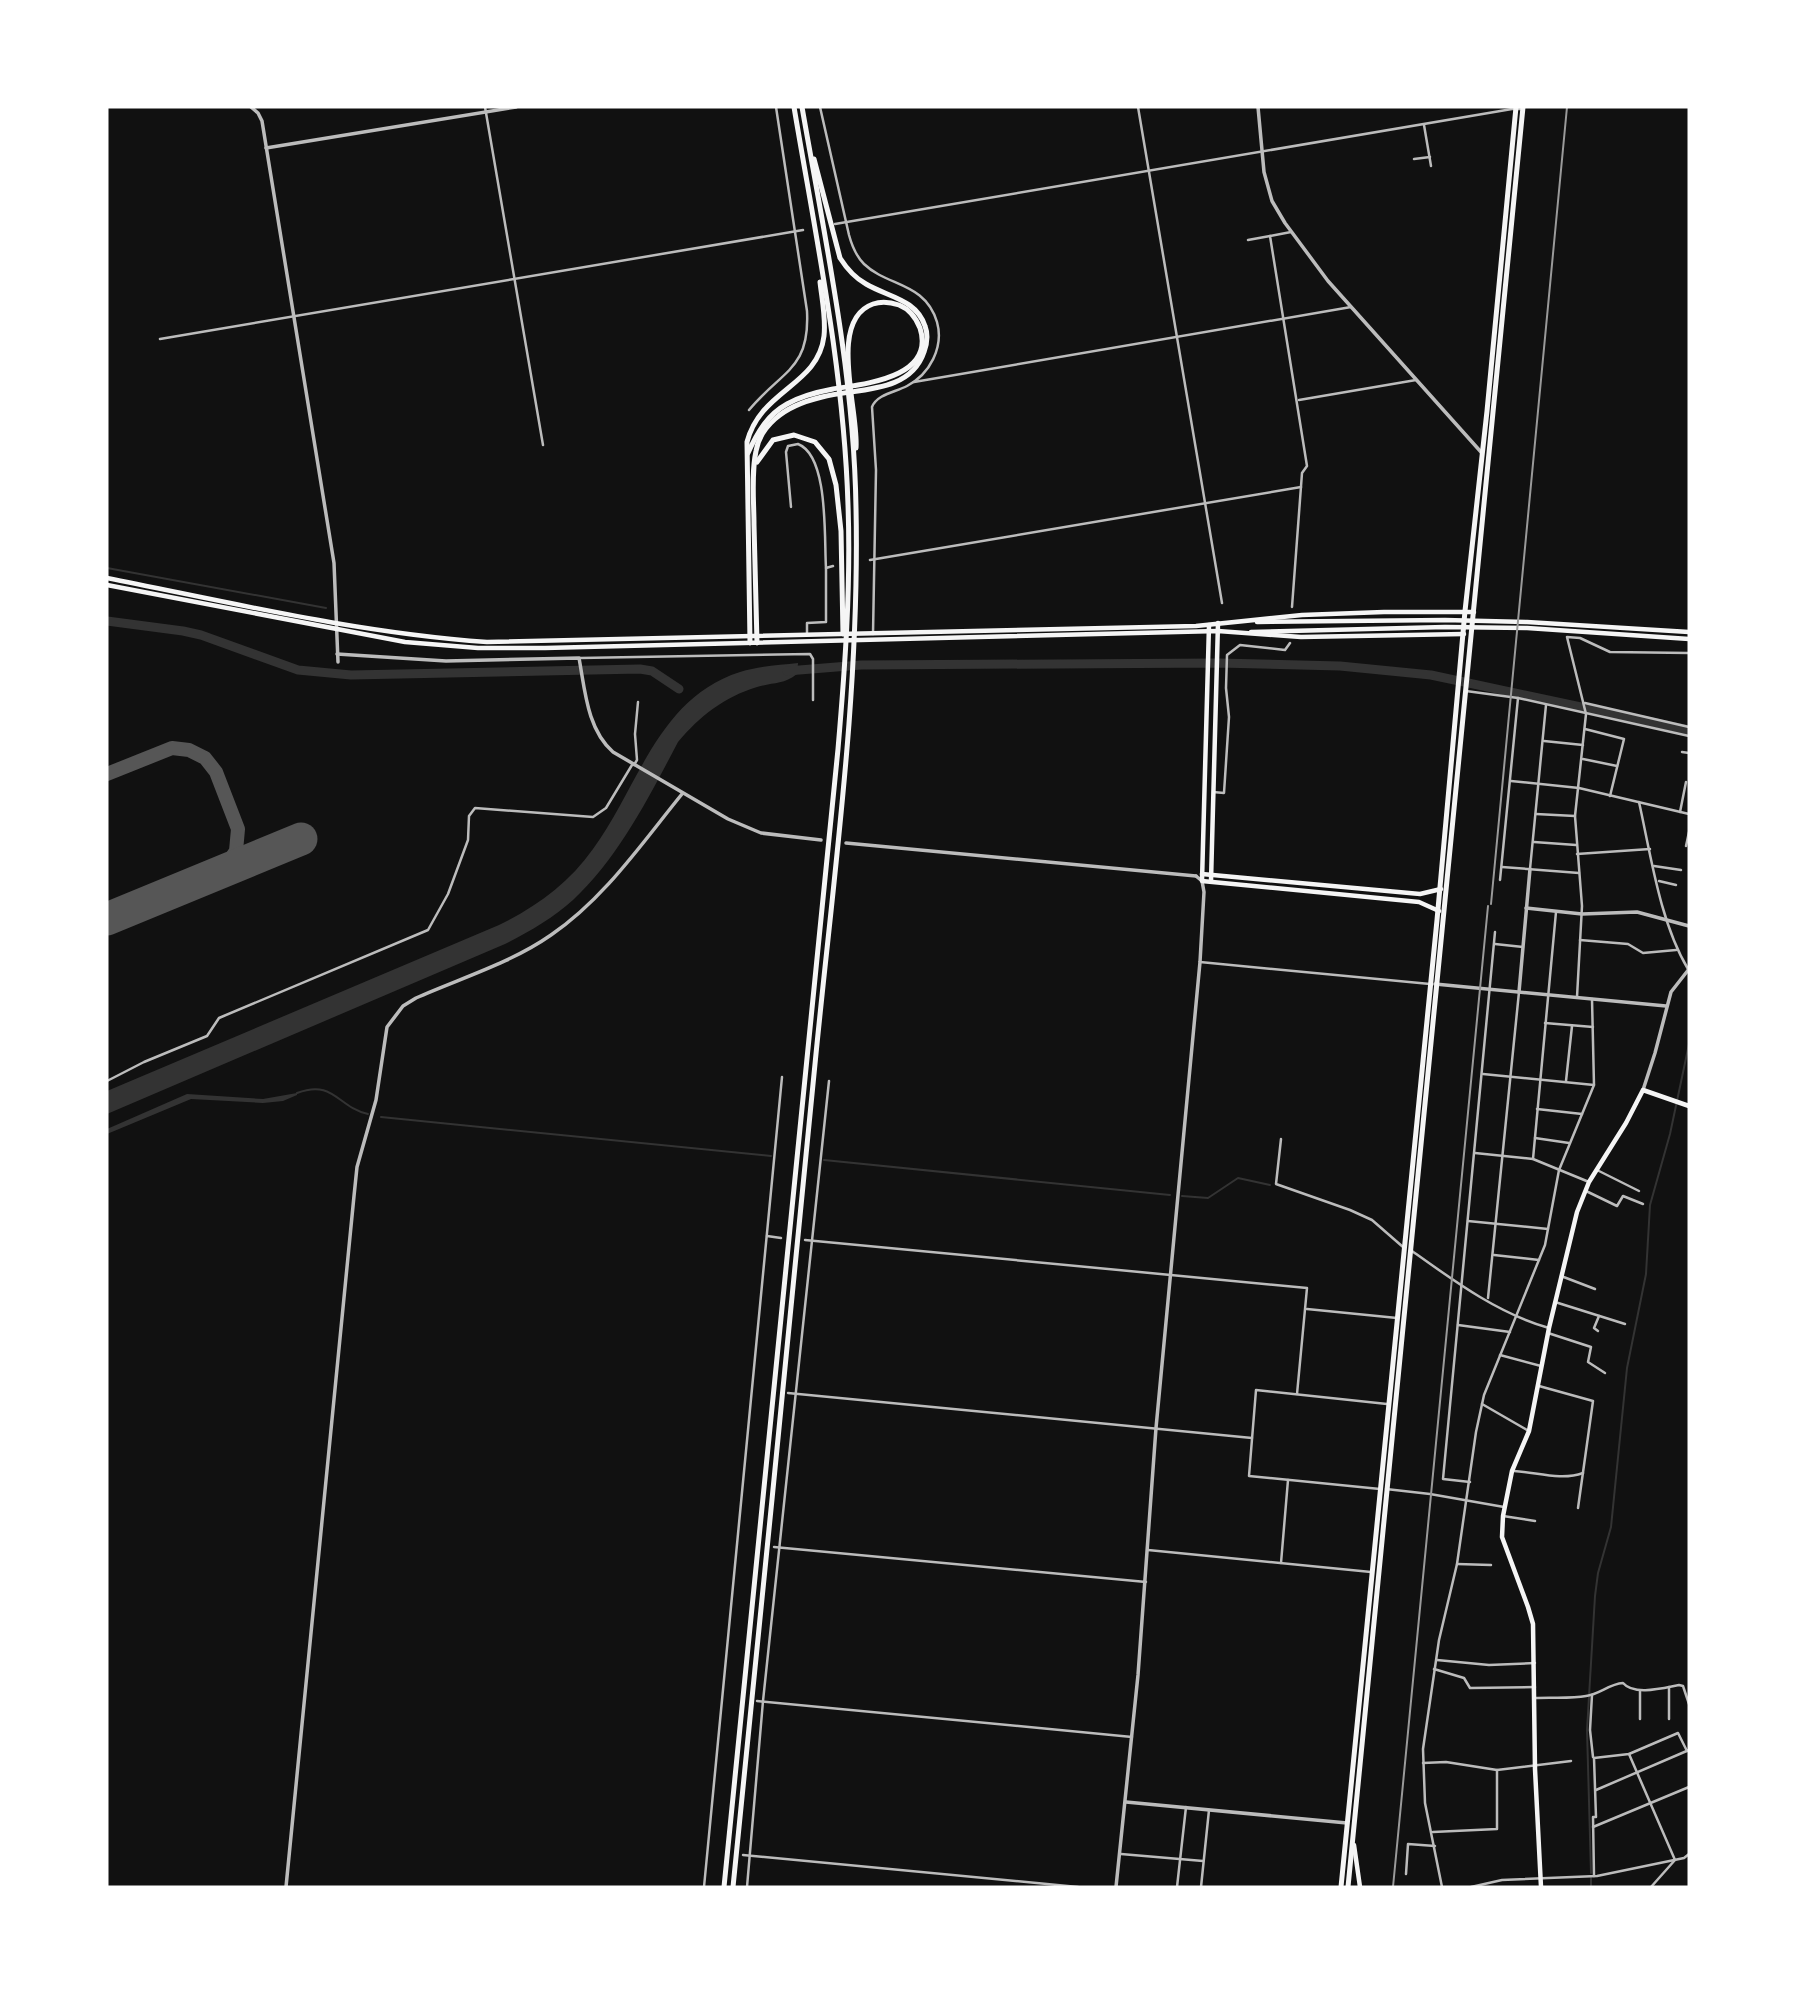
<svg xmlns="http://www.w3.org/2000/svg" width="1796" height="1994" viewBox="0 0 1796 1994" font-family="'DM Sans',sans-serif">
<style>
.water{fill:#333}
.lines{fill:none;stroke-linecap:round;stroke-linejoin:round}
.stream{stroke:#333;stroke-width:2}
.river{stroke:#333;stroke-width:9}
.taxiway{stroke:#565656;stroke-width:14}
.runway{stroke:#565656;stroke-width:33}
.minor{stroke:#bcbcbc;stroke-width:2.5}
.tertiary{stroke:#bcbcbc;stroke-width:3.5}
.secondary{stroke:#f5f5f5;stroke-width:4.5}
.primary{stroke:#f5f5f5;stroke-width:4.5}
.trunk{stroke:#f5f5f5;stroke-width:5}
.motorway{stroke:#f5f5f5;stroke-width:5}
.rail{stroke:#9a9a9a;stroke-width:2}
</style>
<rect width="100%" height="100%" fill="#111"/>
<!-- water -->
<g class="water">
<path d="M798 663 797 674C783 685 773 682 757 687 724 697 700 716 678 742 649 797 619 857 573 900 553 918 529 932 505 944L107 1114V1091L499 925C536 907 569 883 593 849 639 786 658 698 740 672 759 666 779 665 798 663Z"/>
<polygon points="297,1093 297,1095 283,1101 263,1103 191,1099 107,1134 107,1129 187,1094 263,1099"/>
</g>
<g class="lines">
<!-- stream -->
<g class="stream">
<polyline points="107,568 326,608"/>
<path d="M297 1093C334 1079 337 1107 368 1114"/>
<polyline points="381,1117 771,1156"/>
<polyline points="824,1160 1170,1195"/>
<polyline points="1182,1196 1208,1198 1238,1178 1270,1185"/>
<polyline points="1591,1873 1587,1730 1595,1596 1598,1573 1611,1527 1627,1368 1646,1274 1650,1205 1670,1134 1689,1044"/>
<polyline points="1591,1878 1591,1887"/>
</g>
<!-- river -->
<g class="river">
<polyline points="107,621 183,631 201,635 298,670 351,675 640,669 652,671 679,689"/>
<polyline points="787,671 861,665 1219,663 1340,666 1431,675 1689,730"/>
</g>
<!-- taxiway -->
<polyline class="taxiway" points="107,774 172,748 189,750 205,758 216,772 238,829 236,851 222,872"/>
<!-- runway -->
<polyline class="runway" points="107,919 301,839"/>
<!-- minor -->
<g class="minor">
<polyline points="485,107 543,445"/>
<path d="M820 107 849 235C852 246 856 256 864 264 888 287 925 282 937 322 944 347 930 374 907 386 896 392 877 394 872 407L876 470 873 634"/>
<polyline points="1138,107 1222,603"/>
<polyline points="1424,125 1431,166"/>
<polyline points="1414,159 1430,157"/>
<polyline points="835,224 1512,109 1523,109"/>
<polyline points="1291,232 1270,236 1307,466 1302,473 1292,607"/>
<polyline points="1248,240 1270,236"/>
<polyline points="160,339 803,230"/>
<polyline points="914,382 1351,307"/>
<polyline points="1299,400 1416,380"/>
<path d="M749 410C782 370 810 370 807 311L776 107"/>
<path d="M791 507 786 452 788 446 798 444C829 456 824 538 826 568L833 566"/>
<polyline points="870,560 1301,487"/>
<polyline points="807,634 807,623 826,622 826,568"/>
<polyline points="580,658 810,654 813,659 813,700"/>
<polyline points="1466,691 1518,698 1689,736"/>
<polyline points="1585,703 1689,727"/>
<polyline points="1585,729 1624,739 1610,796"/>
<polyline points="1544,741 1583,745"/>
<polyline points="1682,752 1689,753"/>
<polyline points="1583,759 1617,766"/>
<polyline points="634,765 637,760 635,734 638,702"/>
<polyline points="1511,781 1579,788 1689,814"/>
<polyline points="1213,792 1224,793 1229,717 1226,688 1227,655 1240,645 1285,650 1290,643"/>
<path d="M1639 802C1651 856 1660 922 1688 969"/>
<polyline points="1680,812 1686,782"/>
<polyline points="1536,814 1575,816"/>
<polyline points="1534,842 1576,845"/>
<polyline points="1686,846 1689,832"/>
<polyline points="1577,854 1650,849"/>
<polyline points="1654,866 1681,870"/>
<polyline points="1502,867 1579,873"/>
<polyline points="1530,869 1546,705"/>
<polyline points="1500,880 1518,698"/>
<polyline points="1659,881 1676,885"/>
<polyline points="1580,940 1628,944 1643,953 1676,950"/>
<polyline points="1495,944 1523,947"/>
<polyline points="1200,962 1430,984"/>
<polyline points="1577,997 1582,906 1575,816 1586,714 1567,637 1580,638 1610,652 1689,653"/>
<polyline points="1545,1023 1593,1027"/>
<polyline points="1483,1074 1594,1085"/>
<polyline points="107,1081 144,1062 207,1036 219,1018 428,930 448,894 468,840 469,816 475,808 593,817 606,808 632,765"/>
<polyline points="1566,1081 1572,1026"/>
<polyline points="1537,1109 1582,1114"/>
<polyline points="1535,1138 1569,1143"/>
<polyline points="1281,1139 1276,1184 1350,1210 1372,1220 1403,1247"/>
<polyline points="1475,1153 1533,1159 1589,1182"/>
<polyline points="1533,1159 1556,912"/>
<polyline points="1597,1170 1639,1191"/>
<polyline points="1586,1191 1617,1206 1623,1196 1643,1204"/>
<polyline points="1468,1221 1548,1229"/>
<polyline points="767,1236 781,1238"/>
<polyline points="805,1240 1307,1288 1297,1394"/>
<path d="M1412 1251C1454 1281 1499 1314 1549 1328"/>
<polyline points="1494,1255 1539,1260"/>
<polyline points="1561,1276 1595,1289"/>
<polyline points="1488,1298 1519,992"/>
<polyline points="1555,1302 1625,1324"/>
<polyline points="1307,1309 1397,1318"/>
<polyline points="1458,1325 1510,1332"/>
<polyline points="1598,1331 1594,1328 1599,1316"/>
<polyline points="1548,1333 1591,1347 1588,1362 1605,1373"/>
<polyline points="1500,1355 1541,1366"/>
<polyline points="1539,1386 1593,1401 1578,1508"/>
<polyline points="788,1393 1252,1438"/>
<polyline points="1482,1404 1527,1430"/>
<path d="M1514 1471C1536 1472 1561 1481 1583 1473"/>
<polyline points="1470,1482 1443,1479 1495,932"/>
<polyline points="1380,1489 1249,1476 1256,1390 1387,1404"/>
<polyline points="1386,1489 1430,1494 1504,1507"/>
<polyline points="1503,1516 1535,1521"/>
<polyline points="774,1547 1146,1582"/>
<polyline points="1148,1550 1371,1572"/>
<polyline points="1281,1563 1288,1480"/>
<polyline points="1457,1564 1491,1565"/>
<polyline points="1437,1660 1489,1665 1535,1663"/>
<polyline points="1434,1669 1464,1678 1470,1688 1535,1687"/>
<polyline points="1669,1687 1669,1719"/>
<polyline points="1592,1695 1590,1730 1593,1757"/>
<path d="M1535 1698C1552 1697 1570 1699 1586 1696 1600 1694 1609 1684 1623 1683 1634 1696 1663 1688 1679 1685L1683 1686 1689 1704"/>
<polyline points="757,1701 1132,1737"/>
<polyline points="1640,1719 1640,1691"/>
<polyline points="1629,1754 1675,1860 1651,1887"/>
<polyline points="1423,1763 1446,1762 1497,1770 1571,1761"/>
<polyline points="1596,1790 1689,1750"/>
<polyline points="1593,1827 1689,1787"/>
<polyline points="1433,1832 1497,1829 1497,1770"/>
<polyline points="1121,1854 1203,1861"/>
<polyline points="743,1855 1078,1887"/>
<polyline points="1406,1874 1408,1844 1435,1846"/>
<polyline points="1594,1876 1593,1817 1596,1817 1594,1758 1629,1754 1678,1733 1687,1751"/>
<polyline points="704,1887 782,1077"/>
<polyline points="747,1887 763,1701 829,1081"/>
<polyline points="1177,1887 1186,1807"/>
<polyline points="1201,1887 1209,1810"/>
<polyline points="1442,1887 1425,1803 1423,1749 1439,1640 1457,1564 1476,1432 1484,1395 1545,1245 1559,1170 1594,1085 1592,999"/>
<polyline points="1471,1887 1502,1880 1597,1876 1684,1858 1689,1854"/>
</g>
<!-- tertiary -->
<g class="tertiary">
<polyline points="251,107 258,113 262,121 334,563 338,662"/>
<polyline points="1258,107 1264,172 1272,201 1285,223 1328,281 1481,452"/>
<polyline points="266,148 516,107"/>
<path d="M337 654 446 661 579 658C585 690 587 729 613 752L728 819 761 833 821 840"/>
<polyline points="846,843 1196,876"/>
<polyline points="1526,908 1582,914 1637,912 1689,926"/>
<polyline points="1435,984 1666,1006"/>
<polyline points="1519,992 1530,869"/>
<polyline points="1643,1090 1655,1053 1671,992 1689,969"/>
<polyline points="1126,1802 1347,1823"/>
<path d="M286 1887 354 1196 357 1167 376 1100 387 1027 403 1006 416 998C461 978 511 963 551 935 604 899 642 843 682 794"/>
<polyline points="1116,1887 1138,1675 1156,1428 1200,962 1204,892 1202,881 1196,876"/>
</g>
<!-- secondary -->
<g class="secondary">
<polyline points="1257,622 1445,620 1527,622 1689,632"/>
<polyline points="1209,625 1202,881 1419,902 1439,911"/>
<polyline points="1251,632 1445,627 1527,628 1689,639"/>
<polyline points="1202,874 1420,894 1441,889"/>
<polyline points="1211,881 1218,623"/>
<polyline points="1354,1845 1360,1887"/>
<polyline points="1541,1887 1535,1769 1533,1624 1528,1607 1502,1537 1503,1516 1512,1471 1529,1431 1549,1328 1577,1212 1589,1182 1626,1123 1643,1090 1689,1106"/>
</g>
<!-- primary -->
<g class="primary">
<path d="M107 578C233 603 359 633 487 642L1196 626 1302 615 1384 612H1474"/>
<polyline points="107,585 405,642 478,648 545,648 1218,631 1301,637 1464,634"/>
</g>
<!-- trunk -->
<g class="trunk">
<polyline points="1341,1887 1437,920 1465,611 1487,411 1516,107"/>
<polyline points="1348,1887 1523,107"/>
</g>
<!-- motorway -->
<g class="motorway">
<path d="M748 453C757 433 767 415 787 404 801 396 817 392 833 389 863 384 936 378 920 328 916 318 909 309 899 305 890 302 882 301 873 304 827 320 859 411 856 448"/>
<polyline points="757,462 773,440 794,435 815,442 829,459 836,485 841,531 843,634"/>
<path d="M750 643 747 442C761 389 818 386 824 336 826 318 822 300 820 282"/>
<path d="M757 643C756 604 755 564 754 525 754 501 751 475 756 451 758 439 766 427 775 419 788 407 805 401 822 397 857 388 910 394 924 352 927 344 928 334 925 326 916 299 888 297 866 284 855 278 847 269 840 258L814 159"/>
<path d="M724 1887 838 749C845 667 851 587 848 505 844 371 816 238 794 107"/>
<path d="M733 1887C761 1613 788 1338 815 1064 833 879 860 693 856 508 854 373 825 239 802 107"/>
</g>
<!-- rail -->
<g class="rail">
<polyline points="1491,904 1567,107"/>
<polyline points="1393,1887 1488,906"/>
</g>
</g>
<!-- border -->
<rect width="1796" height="1994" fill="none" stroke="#ffffff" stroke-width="217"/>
</svg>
